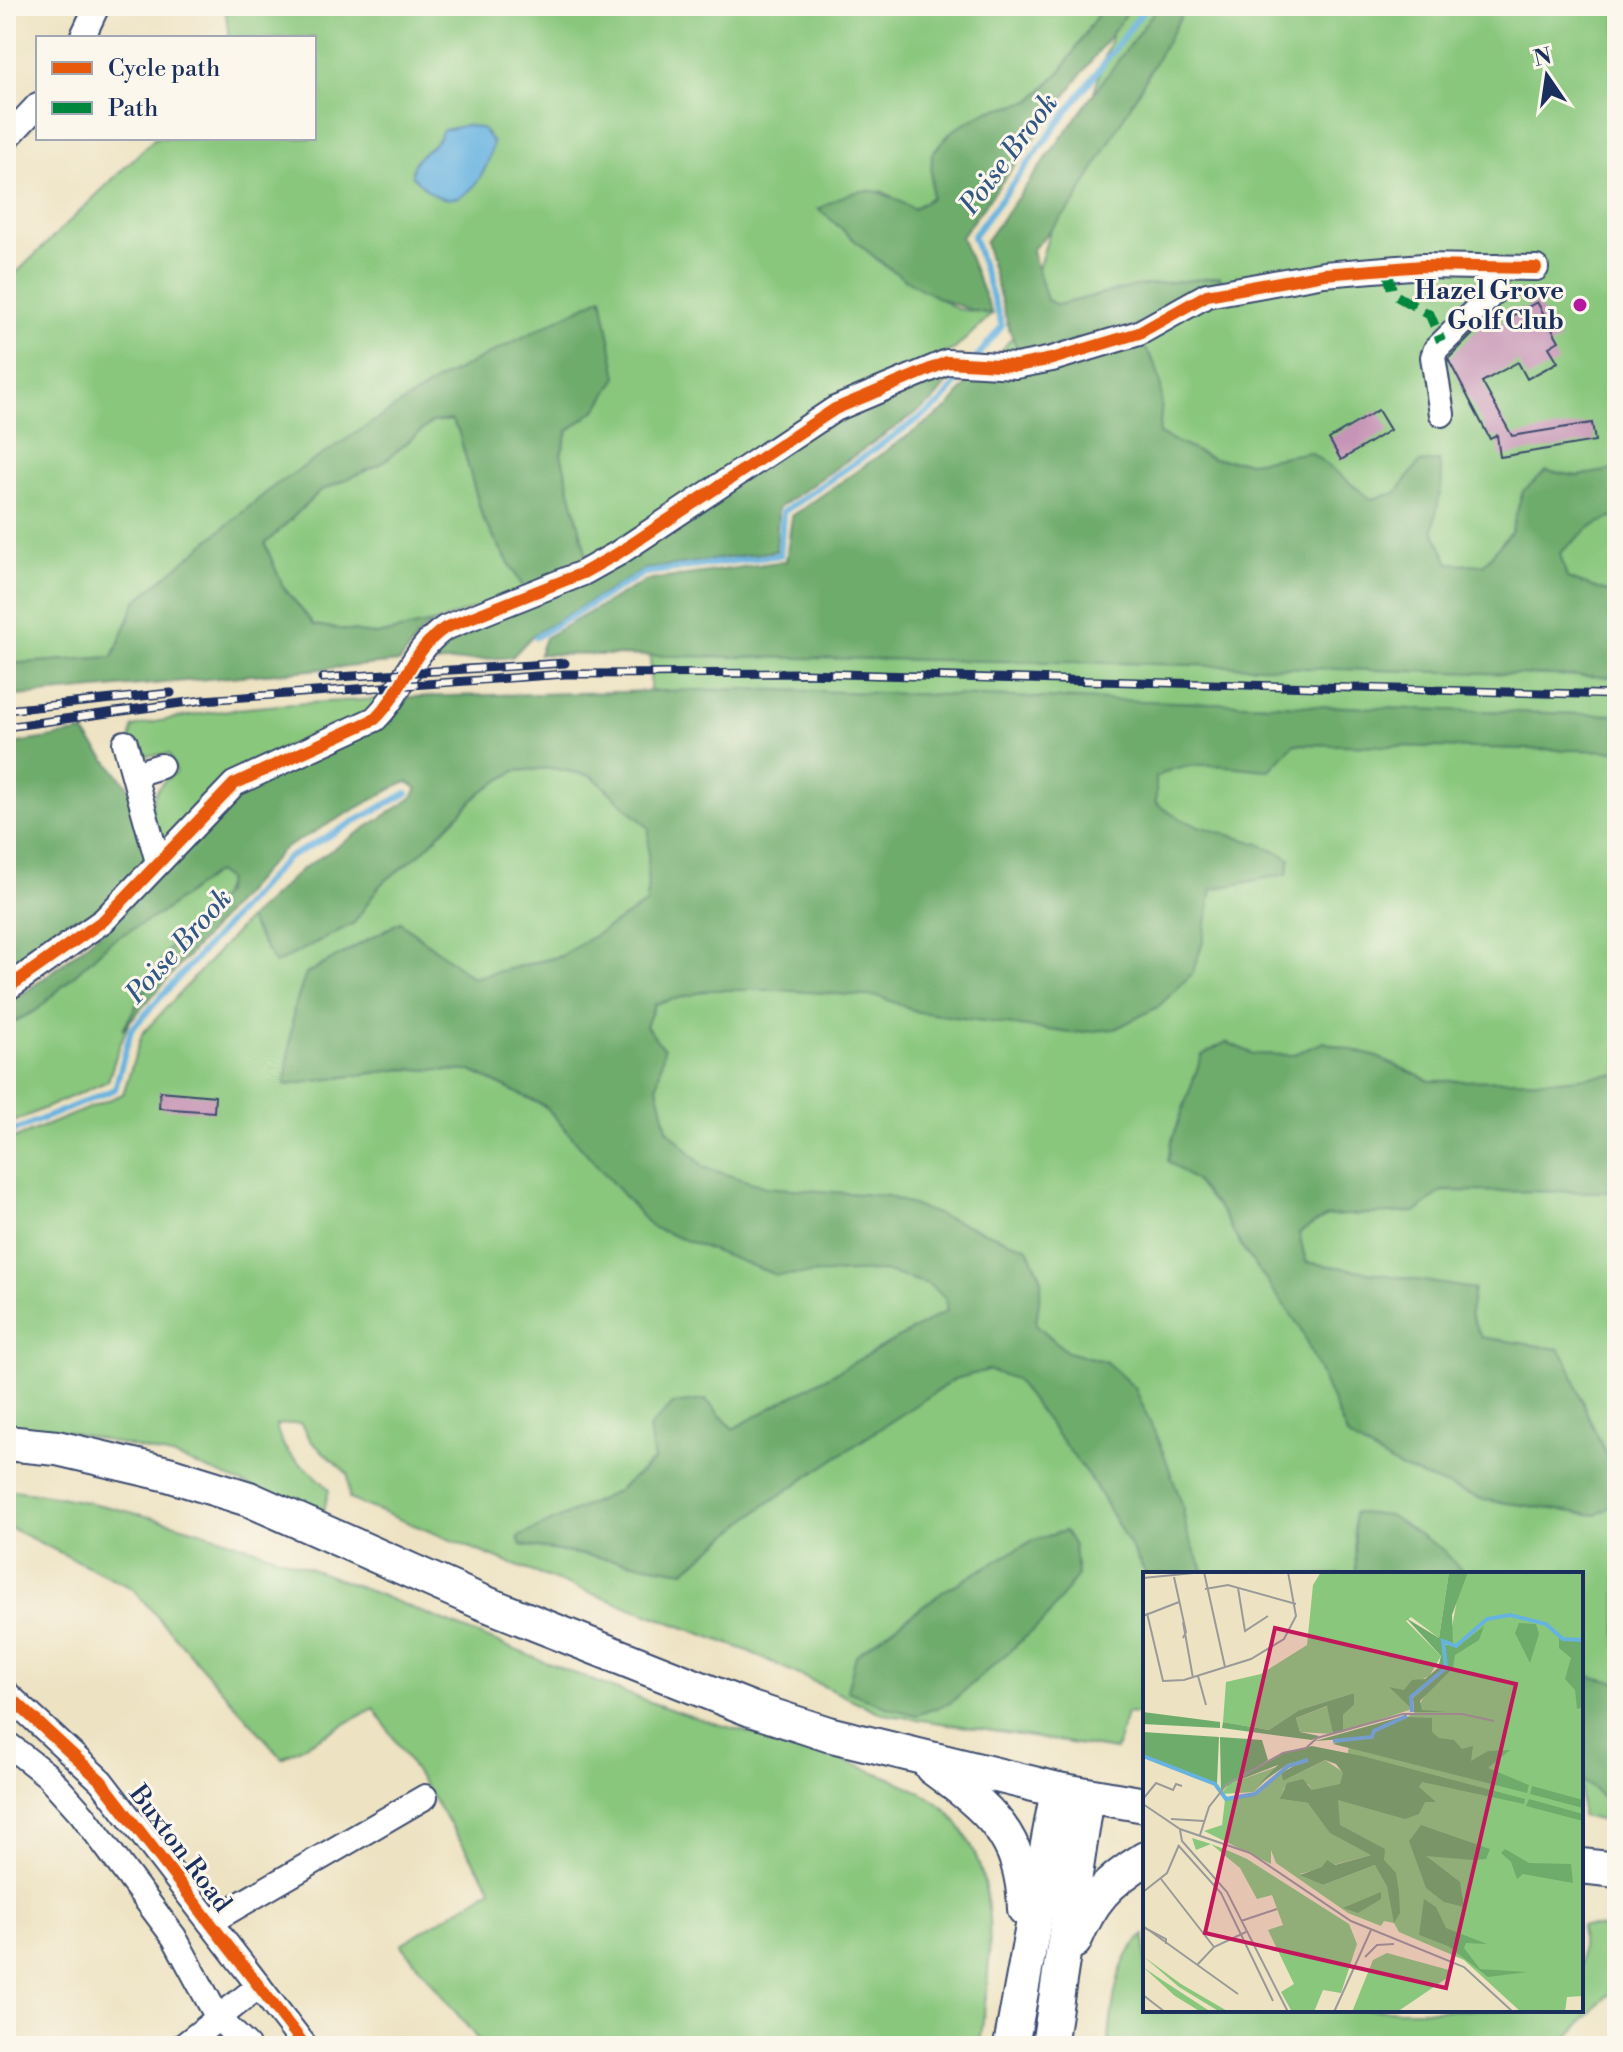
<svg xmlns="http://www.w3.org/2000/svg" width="1623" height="2052" viewBox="0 0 1623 2052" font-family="'Libre Bodoni',serif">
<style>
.green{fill:#89c77d;stroke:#527b6e;stroke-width:2;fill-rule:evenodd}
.forest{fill:#6eac6c;stroke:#446e65;stroke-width:2}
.water{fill:#67b3e0;stroke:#41719f;stroke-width:2}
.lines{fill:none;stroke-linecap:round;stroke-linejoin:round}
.stream{stroke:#67b3e0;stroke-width:6}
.building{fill:#c694b6}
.minor-casing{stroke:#3a4a6d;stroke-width:28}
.highway-casing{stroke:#3a4a6d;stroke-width:38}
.minor{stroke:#fff;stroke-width:24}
.highway{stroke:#fff;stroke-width:34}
.rail-casing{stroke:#1b2f5e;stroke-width:9}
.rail{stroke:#fbf7ec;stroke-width:6;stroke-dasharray:18;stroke-linecap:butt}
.quiet{stroke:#00873e;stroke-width:10;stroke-dasharray:20 10;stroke-linecap:butt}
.cycleway-casing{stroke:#fbf7ec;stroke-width:17}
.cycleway{stroke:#e8590c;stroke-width:12}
.poi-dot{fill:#b5179e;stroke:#fbf7ec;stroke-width:3}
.labels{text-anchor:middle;stroke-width:6;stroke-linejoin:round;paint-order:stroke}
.poi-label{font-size:26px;font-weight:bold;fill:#1b2f5e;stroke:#fbf7ec;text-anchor:end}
.street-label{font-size:26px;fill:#1b2f5e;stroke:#fbf7ec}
.water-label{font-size:28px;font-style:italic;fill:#325785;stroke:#fbf7ec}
.inset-river{fill:none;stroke:#67b3e0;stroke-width:4}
.inset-road{fill:none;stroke:#999a99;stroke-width:2}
.view{fill:#c2185b;fill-opacity:0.15;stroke:#c2185b;stroke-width:4}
.inset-edge{fill:none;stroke:#1b2f5e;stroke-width:4}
</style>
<rect width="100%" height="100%" fill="#fbf7ec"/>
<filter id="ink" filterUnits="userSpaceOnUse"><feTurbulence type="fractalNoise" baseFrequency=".0125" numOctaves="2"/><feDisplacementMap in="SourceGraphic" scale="16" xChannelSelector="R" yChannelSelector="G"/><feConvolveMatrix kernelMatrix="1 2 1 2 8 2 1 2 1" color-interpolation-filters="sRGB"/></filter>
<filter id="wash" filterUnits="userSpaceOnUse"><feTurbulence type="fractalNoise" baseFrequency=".006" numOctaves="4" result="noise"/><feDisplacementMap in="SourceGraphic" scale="32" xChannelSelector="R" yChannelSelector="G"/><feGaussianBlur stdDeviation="1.8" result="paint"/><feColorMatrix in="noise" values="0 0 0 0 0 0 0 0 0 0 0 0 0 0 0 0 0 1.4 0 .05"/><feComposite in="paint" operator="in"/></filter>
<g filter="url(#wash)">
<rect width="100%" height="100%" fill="#ede2c1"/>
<!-- green -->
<g class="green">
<polygon points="225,6 1103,6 1062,70 1031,101 988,111 952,131 932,154 931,197 913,209 882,191 819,209 885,266 957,309 992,314 955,349 879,382 863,383 828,399 821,409 740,458 724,474 588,561 561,455 568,431 598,408 609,336 602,298 438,380 136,601 113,657 6,664 6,283 155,138 314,138 314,38 229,38"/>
<path d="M1121 6H1617V1824L1581 1816V1574H1145V1715L1126 1713 1116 1750 883 1714 748 1651 506 1562 349 1499 348 1474 312 1442 300 1423 276 1425C285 1465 308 1462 329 1490L323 1515 176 1457 65 1431 6 1427V1142L123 1094 142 1034 248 919 275 964 354 923 380 885 422 852 481 792 515 771 552 768 592 776 649 827 651 593 792 572 945 420 1019 329ZM400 922 473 978 560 956 544 1106 471 1071 403 1069 286 1085 294 1009ZM946 1300 1014 1378 988 1370 955 1378 765 1505 684 1571 521 1545 519 1537 616 1492 654 1460 706 1400 733 1429 947 1312ZM1065 1531 944 1591 1032 1541Z"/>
<polygon points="451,420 458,430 483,519 525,590 437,622 377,635 314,625 283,587 265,544 320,491 381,464 432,422"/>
<path d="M383 699 374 714 308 736 260 762 159 843C151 809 144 794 176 772L169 754 139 756 130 741 133 727C216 707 298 703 383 699Z"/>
<path d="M216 872 227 879C221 912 182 928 165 955 139 995 121 1036 108 1081L6 1125V1026L37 1010 111 941 161 913Z"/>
<path d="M6 1489C243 1517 463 1639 687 1715 749 1735 910 1770 949 1813 1006 1875 989 1969 980 2046H483L401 1944 492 1889 374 1708 282 1758 132 1588 6 1526Z"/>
<path d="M1581 1926 1614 1929 1617 1985 1560 2046H1108C1113 2011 1113 1958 1145 1935V2010H1581Z"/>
</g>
<!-- forest -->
<g class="forest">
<path d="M1103 6H1132L961 237 992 314C921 303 871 255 819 209 860 185 871 184 913 209L931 198 932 154 952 131 988 111 1031 101 1062 70Z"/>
<polygon points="1158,6 1187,6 1075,203 1032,250 1047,300 1057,305 1136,286 1220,277 1222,284 1132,328 1020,355 1009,329 985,242"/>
<polygon points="602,297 617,377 598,408 568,431 561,454 588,561 525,590 483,519 458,430 451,420 432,422 381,464 320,491 265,544 283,587 314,625 377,635 437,622 420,633 400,662 6,697 6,664 113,657 136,601 274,486 438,380"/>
<path d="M1139 341C1166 370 1163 397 1159 434L1213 459 1251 462 1310 452 1371 499 1396 493 1419 463 1439 461 1442 481 1433 530 1449 563 1483 565 1511 532 1523 491 1546 471 1578 476 1617 469V515L1589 528 1560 553 1567 578 1607 592 1617 591V677L1120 663 539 654 545 638 645 581 786 561 792 516 949 407 972 377 1058 365Z"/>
<polygon points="955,373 932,402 778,508 776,551 645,569 533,635 512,657 421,664 446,635 840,417 898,391"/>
<path d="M743 689 1617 715V751L1294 744 1270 770C1236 768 1185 756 1156 778V803C1196 836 1246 831 1290 859L1287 874 1212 889 1203 942 1192 974 1158 1007 1115 1029 1071 1033 918 1012 880 997 778 990H710L655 1004 646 1026 664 1049 657 1086 667 1129 704 1167 766 1187 888 1196 1028 1248 1042 1279 1036 1324 1067 1352 1105 1361 1135 1388 1164 1454 1182 1504 1187 1533 1205 1574H1146L1093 1482 1015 1379 988 1370 955 1379 765 1505 684 1571 521 1545 518 1537 616 1492 654 1461 649 1428 673 1404 706 1400 733 1429 947 1311 945 1298 928 1284 883 1271 776 1275 651 1227 545 1106 471 1071 403 1069 285 1085 294 1009 306 974 400 922 473 978 561 956 647 903 649 828 592 776 552 768 515 771 481 792 422 852 380 885 354 923 275 964 248 919 302 869 412 798 417 789 408 782 397 786 282 850 123 1029 166 952 224 893 227 879 216 872 161 913 111 941 37 1010 6 1026V1005C67 965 118 919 168 866 189 844 221 802 244 787 285 760 387 741 408 697Z"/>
<polygon points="83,732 127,785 147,857 99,912 6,982 6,745"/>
<path d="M1226 1042 1254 1054 1292 1055 1324 1042 1377 1057 1430 1081 1558 1080 1617 1074V1187L1611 1192 1442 1191 1416 1212 1327 1216 1299 1233 1306 1262 1474 1289 1470 1314 1481 1337 1559 1349C1576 1373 1572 1378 1582 1401 1595 1435 1617 1466 1617 1503L1596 1515 1484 1500 1400 1468 1348 1437 1300 1327 1241 1246 1221 1211 1195 1181 1168 1161 1171 1143 1202 1055Z"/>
<polygon points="1354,1513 1389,1515 1442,1549 1465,1574 1356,1574"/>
<polygon points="1065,1531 1074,1546 1077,1576 1045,1620 950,1703 917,1715 886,1707 847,1691 856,1655 944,1591 1032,1541"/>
<polygon points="1581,1675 1617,1682 1617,1808 1581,1780"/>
</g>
<!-- water -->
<path class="water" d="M467 125 483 129 493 143C489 165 473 204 443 198 432 196 421 184 412 176 411 152 433 154 443 130Z"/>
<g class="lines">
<!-- stream -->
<g class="stream">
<polyline points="977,357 1002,326 973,236 1147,6"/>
<polyline points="536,637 644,573 780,555 783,512 940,404 968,369"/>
<polyline points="6,1134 115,1089 131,1030 286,859 407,793"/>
</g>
</g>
<g id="blocks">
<!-- building -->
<g class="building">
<polygon points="1537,302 1559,341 1549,347 1558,362 1527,379 1518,362 1482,382 1512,436 1592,423 1595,441 1500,457 1497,435 1490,439 1448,359 1482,325 1485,331"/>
<polygon points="1378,410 1390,430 1341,460 1329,439"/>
<polygon points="160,1091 215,1096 214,1112 159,1108"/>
</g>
</g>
</g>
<g filter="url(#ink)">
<use href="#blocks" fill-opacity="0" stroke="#3a4a6d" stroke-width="2"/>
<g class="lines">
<defs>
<g id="minor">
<polyline points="82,38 97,6"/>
<polyline points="6,139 38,105"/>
<polyline points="1442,414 1433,357 1436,349 1492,294 1495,267"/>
<polyline points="125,743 158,862"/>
<polyline points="135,774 161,766"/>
<path d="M6 989 104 920 234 784 375 719C404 691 410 651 445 628L583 573 617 554 835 409 947 362 1016 366 1052 359 1139 333 1207 295 1324 274 1423 266 1536 268"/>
<polyline points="6,1693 101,1781 305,2046"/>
<polyline points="6,1743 47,1775 82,1814 174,1937 218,2018 247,2046"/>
<polyline points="210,1922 425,1797"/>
<polyline points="183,2046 259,1986"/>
</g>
<g id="highway">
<polyline points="6,1443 57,1448 168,1474 249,1499 479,1601 751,1709 828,1734 1058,1790 1145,1805"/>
<path d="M932 1767C989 1809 1023 1835 1025 1909"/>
<polyline points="1581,1866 1617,1870"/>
<path d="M1074 1941C1091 1900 1107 1882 1145 1859"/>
<polyline points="1011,2046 1058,1790"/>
<polyline points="1049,2046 1087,1796"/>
</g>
</defs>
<!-- minor casing -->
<use href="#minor" class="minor-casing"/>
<!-- highway casing -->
<use href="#highway" class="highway-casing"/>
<!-- minor -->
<use href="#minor" class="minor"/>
<!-- highway -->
<use href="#highway" class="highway"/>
<defs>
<g id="rail">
<polyline points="322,678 565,663"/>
<polyline points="6,710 171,693"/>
<polyline points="6,727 203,700 565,674 803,673 1617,695"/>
</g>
</defs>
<!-- rail casing -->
<use href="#rail" class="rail-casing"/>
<!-- rail -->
<use href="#rail" class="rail"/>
<!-- quiet -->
<polyline class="quiet" points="1387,269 1393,294 1430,315 1441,341"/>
<defs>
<g id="cycleway">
<path d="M6 989 104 920 234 784 375 719C404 691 410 651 445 628L583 573 617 554 835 409 947 362 1016 366 1052 359 1139 333 1207 295 1324 274 1423 266 1536 268"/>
<polyline points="6,1693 101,1781 305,2046"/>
</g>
</defs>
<!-- cycleway casing -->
<use href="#cycleway" class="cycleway-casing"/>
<!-- cycleway -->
<use href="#cycleway" class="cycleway"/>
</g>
</g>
<!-- markers -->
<circle class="poi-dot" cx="1580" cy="305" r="8"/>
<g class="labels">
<!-- poi labels -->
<g class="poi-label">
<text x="1564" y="299">Hazel Grove<tspan x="1564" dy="30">Golf Club</tspan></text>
</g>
<!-- street labels -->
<g class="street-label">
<text transform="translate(181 1848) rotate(53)" y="9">Buxton Road</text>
</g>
<!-- water labels -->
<g class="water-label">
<text transform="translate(1008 153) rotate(-53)" y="10">Poise Brook</text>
<text transform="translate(178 945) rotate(-48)" y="10">Poise Brook</text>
</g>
</g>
<!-- overview -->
<g transform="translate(1143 1572)">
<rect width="440" height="440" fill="#ede2c1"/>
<path d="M178 0H306L296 66 268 45 263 49 298 84 287 103 260 119 269 137 200 160V143L211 133V121L156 138 126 158 80 150 83 110 118 102 164 73 170 13ZM319 0H440V424L424 425 422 440H378L321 388 256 360 251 351 241 349 238 354 205 341 133 291 128 278V292L61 259 79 253 82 228 113 223 138 201 140 209 182 188 200 200 208 167 230 168 272 140 303 88ZM165 212 169 218H182L175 239 165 231 138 227 141 216ZM228 283 232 293 180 313 157 302ZM185 134 190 162 157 160 153 146ZM136 194 111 220 78 222 86 212ZM49 266 68 272 86 279 104 287 206 352 214 372 198 421 180 418 171 440H149L138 420 151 412 125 358 140 353 129 323 114 327 97 296 68 272 53 278ZM244 381 306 398 307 404 254 440H209L230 388ZM0 384 38 412 86 440H77L36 415ZM0 395 16 406 68 440H58L32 424Z" fill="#89c77d" fill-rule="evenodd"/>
<path d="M306 0H325L309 43 310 71 299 68 302 95 267 124 269 137 246 115 261 118 269 108 282 107 295 96 298 84 263 46 296 66ZM376 51 393 52 396 62 387 91 372 61ZM341 54 336 68 312 83 310 96 277 129 279 138 304 140H271L270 126 304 96 301 72 314 75ZM416 65 440 69V135L434 137 432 118 422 107 428 86 416 76ZM211 121V133L200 143V160L190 162 184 134 153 146 157 160 176 164 169 168 79 156 80 150 126 158 156 138ZM0 140 77 150V156L0 152ZM261 144 230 158 228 165 172 169ZM264 145 289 146V160L296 166 311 168 319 177 330 174 328 189 345 179 367 178 345 196 386 213 384 221 190 172 208 165 229 166 232 160ZM0 160 76 165 74 212 0 183ZM77 165 119 168 125 188 78 218ZM169 174 219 184 382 227 381 232 279 210 276 215 293 230H282L276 242 262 247 195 228 197 253 242 277 241 288 253 301 256 320 257 341 251 351 244 314 232 293 180 313 157 303 179 295 184 288 192 293 228 283 187 261 165 231 137 227 144 211 160 207 169 218 197 212 200 201 193 192 182 188 140 209 138 201 164 187 145 192 115 213 135 193 86 212 141 181ZM389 214 440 228V236L387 222ZM386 227 440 242V249L383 234ZM278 253 347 277 343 287 330 288 283 284 317 310 321 335 301 330 283 316 266 269ZM362 277 386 291 428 292 430 311 380 302 374 307 368 290 358 281ZM238 320V327L215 341 200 336ZM281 327 293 335 303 356 344 372 323 371 321 376 337 397 384 400 345 405 305 374 276 363Z" fill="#6eac6c"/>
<path class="inset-river" d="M269 140 268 125 303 96 300 69 313 74 344 47 367 43 403 52 420 67 440 68M190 169 229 165 231 159 264 144M0 184 72 212 83 227 112 222 145 194 165 188"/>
<path class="inset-road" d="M61 0 82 95M31 5 43 60 40 66M0 6 61 0M95 16 102 59 125 44M62 17 85 13 153 32M4 41 20 109 41 108 108 87 141 67 153 44 145 0M0 44 36 30M40 50 50 106M55 104 63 133M0 227 13 211 30 218 33 212 39 214M0 232 37 257 107 281 208 349 321 395 370 440M28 247 61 249M37 258 39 269 84 320 145 440M57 263 66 235 84 212 140 181 163 176 174 166 260 142H319L351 149M35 273 78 321 130 429M18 307 71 375M0 320 24 301 36 273M98 349 134 337M0 354 95 422M2 356 23 367V372M222 385 234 373 251 372M54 393 71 375 103 360M0 423 22 440M191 440 228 358"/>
<path class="view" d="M132 56 373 112 303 416 62 361Z"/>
<rect width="440" height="440" class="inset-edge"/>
</g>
<!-- margin -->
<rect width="1623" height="2052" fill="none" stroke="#fbf7ec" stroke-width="32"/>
<!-- legend -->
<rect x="36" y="36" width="280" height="104" fill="#fbf7ec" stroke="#a1a7b3" stroke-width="2"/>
<rect x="52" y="62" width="40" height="12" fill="#e8590c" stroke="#a1a7b3" stroke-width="2"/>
<text x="108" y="76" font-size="24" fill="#1b2f5e">Cycle path</text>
<rect x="52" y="102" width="40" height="12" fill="#00873e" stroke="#a1a7b3" stroke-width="2"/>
<text x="108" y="116" font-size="24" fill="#1b2f5e">Path</text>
<!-- north arrow -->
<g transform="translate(1547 76) rotate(347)" stroke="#fbf7ec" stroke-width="6" paint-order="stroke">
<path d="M0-6L14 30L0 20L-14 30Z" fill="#1b2f5e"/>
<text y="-12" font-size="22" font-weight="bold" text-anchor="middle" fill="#1b2f5e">N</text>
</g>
</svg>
